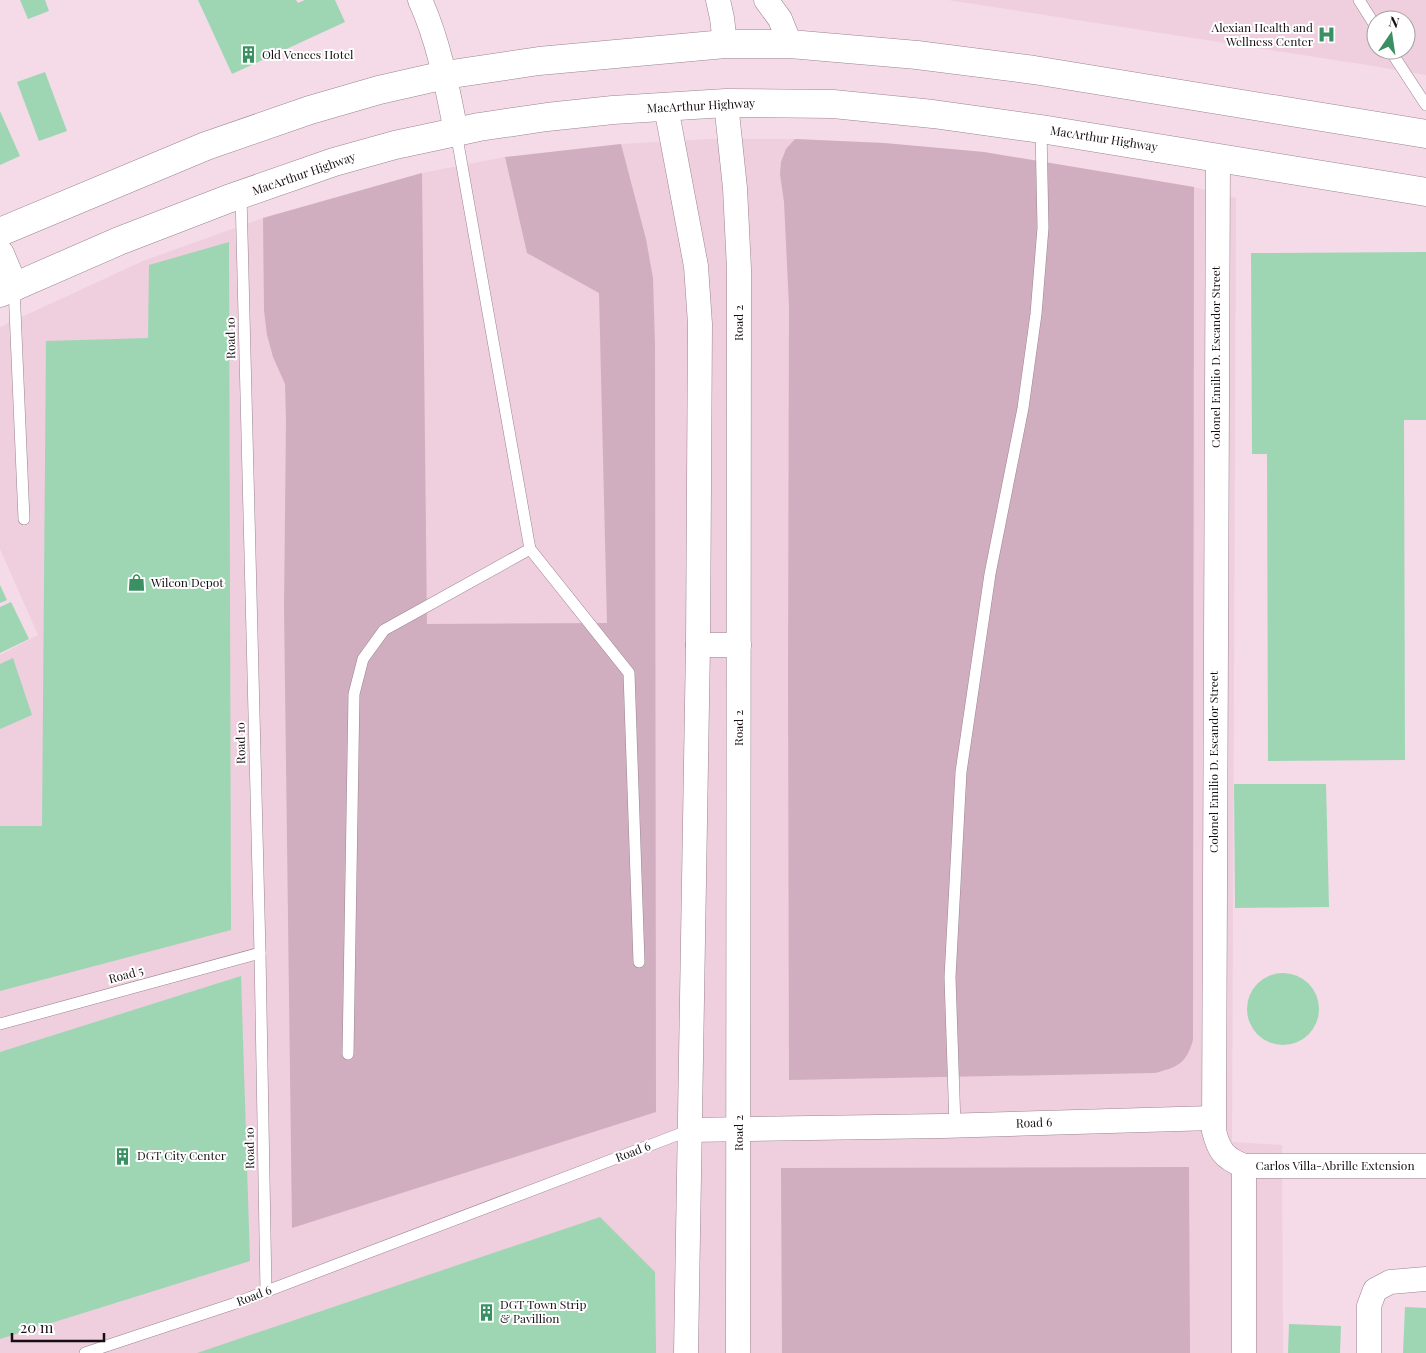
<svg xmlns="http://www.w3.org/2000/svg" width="1426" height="1353" viewBox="0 0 1426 1353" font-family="'Playfair Display',serif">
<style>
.built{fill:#efcede;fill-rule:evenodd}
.green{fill:#d1aebf}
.building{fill:#9ed6b4}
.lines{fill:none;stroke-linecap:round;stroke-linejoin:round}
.lane-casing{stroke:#9b848f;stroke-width:12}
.street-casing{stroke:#9b848f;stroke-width:25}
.primary-casing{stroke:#9b848f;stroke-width:29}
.lane{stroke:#fff;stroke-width:11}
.street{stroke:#fff;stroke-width:24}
.primary{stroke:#fff;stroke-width:28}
.labels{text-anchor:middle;stroke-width:4;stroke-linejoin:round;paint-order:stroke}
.poi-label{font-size:12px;fill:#170f13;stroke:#fff;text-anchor:start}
.street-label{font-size:12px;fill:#170f13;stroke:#fff}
</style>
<rect width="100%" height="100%" fill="#f4dbe7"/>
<!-- built -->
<g class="built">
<path d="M948 0H1426V75L1361 64ZM1376 20H1406V50H1376Z"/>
<polygon points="709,139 795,139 884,143 984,152 1194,187 1236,198 1232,1142 1282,1145 1283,1353 0,1353 0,655 38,635 0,549 0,327 143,261 263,218 422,173 505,157 621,144"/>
</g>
<!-- green -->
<g class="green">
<path d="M795 139 884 143 984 152 1194 187 1193 1040C1186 1064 1178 1067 1155 1073L789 1080 788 674 789 306 784 202 780 174 781 162 786 149Z"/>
<polygon points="621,144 646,239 653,278 655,345 656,1112 292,1228 284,608 286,420 285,384 273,357 267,335 264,310 263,218 422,173 427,624 607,623 599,293 527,253 505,157"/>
<polygon points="1189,1167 1190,1353 782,1353 781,1168"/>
</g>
<!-- building -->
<g class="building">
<polygon points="20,0 45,0 49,11 28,19"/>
<polygon points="198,0 296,0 298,3 305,0 335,0 345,22 232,74"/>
<polygon points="45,72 67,131 39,141 17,82"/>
<polygon points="0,111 20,156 0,165"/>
<polygon points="229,242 231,930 0,991 0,826 42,826 46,341 148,338 149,265"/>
<polygon points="1426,252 1426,420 1404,420 1405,760 1268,761 1267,454 1252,454 1251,253"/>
<polygon points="0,585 7,600 0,603"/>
<polygon points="11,602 29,639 0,653 0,607"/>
<polygon points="13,658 32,715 0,729 0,664"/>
<polygon points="1234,784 1326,784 1329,907 1235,908"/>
<circle cx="1283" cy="1009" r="36"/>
<polygon points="241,976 250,1261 0,1339 0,1052"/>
<polygon points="600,1217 655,1272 656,1353 197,1353"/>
<polygon points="1405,1307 1426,1308 1426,1353 1403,1353"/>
<polygon points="1289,1324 1341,1326 1340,1353 1288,1353"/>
</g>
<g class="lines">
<defs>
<g id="lane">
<polyline points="1359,0 1376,27"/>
<polyline points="1390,50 1426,105"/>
<polyline points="456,132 530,549 629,673 639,962"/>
<polyline points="241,195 260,953 266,1291"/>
<polyline points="14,287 24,519"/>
<polyline points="0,1024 260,953"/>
<polyline points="348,1054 354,694 363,659 384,630 530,549"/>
<polyline points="955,1126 950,977 961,772 990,574 1023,408 1036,314 1043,228 1041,129"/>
<polyline points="85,1353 233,1304 690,1130"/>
</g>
<g id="street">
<path d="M420 0C439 42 447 86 456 132"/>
<polyline points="718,0 722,18 725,44"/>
<polyline points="766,0 780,19 790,44"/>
<polyline points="726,103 735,188 739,269 738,1353"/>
<polyline points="666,107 696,266 700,324 698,645 686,1353"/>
<path d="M1218 157 1214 1131C1219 1151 1224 1158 1244 1166H1426"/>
<polyline points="698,645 739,645"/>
<polyline points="690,1130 943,1126 1213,1118"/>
<polyline points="1244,1166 1244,1353"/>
<polyline points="1369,1353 1369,1306 1375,1290 1390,1282 1426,1279"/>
</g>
<g id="primary">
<polyline points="0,232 206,146 310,110 379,90 445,75 539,61 725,44 790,44 917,55 1034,70 1426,134"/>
<polyline points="0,254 14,287"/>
<polyline points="0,293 119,241 228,199 334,162 395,145 479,127 547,117 613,110 726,103 833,104 933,114 1041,129 1426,192"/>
</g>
</defs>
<!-- lane casing -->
<use href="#lane" class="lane-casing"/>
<!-- street casing -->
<use href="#street" class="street-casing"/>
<!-- primary casing -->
<use href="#primary" class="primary-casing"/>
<!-- lane -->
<use href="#lane" class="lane"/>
<!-- street -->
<use href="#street" class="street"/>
<!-- primary -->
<use href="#primary" class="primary"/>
</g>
<!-- icons -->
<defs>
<symbol id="hospital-bare" viewBox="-9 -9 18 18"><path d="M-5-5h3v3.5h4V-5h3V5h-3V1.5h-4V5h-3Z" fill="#3a9063" stroke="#fff" stroke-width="2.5" paint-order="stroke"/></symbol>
<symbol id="building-bare" viewBox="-9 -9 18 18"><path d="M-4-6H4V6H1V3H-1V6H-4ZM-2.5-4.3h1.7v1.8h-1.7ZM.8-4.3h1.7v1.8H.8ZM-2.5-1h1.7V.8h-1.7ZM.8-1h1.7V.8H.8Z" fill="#3a9063" stroke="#fff" stroke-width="2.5" paint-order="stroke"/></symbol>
<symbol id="shop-bare" viewBox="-9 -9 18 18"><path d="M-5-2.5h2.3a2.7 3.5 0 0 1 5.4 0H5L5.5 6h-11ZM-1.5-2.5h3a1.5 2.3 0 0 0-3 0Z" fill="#3a9063" stroke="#fff" stroke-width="2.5" paint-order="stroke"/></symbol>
</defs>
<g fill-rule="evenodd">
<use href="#hospital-bare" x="1314" y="22" width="25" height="25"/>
<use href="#building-bare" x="236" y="42" width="25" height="25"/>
<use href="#shop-bare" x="124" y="570" width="25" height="25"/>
<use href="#building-bare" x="110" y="1144" width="25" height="25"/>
<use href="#building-bare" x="474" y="1300" width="25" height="25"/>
</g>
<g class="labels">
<!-- poi labels -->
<g class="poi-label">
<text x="1313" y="32" text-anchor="end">Alexian Health and<tspan x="1313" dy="14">Wellness Center</tspan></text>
<text x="262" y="59">Old Venees Hotel</text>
<text x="151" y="587">Wilcon Depot</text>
<text x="137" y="1160">DGT City Center</text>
<text x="500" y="1309">DGT Town Strip<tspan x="500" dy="14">&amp; Pavillion</tspan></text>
</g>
<!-- street labels -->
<g class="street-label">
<text transform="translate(701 106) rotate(-3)" y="4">MacArthur Highway</text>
<text transform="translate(1104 139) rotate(9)" y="4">MacArthur Highway</text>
<text transform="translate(304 174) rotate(-19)" y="4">MacArthur Highway</text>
<text transform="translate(739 323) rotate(-90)" y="4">Road 2</text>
<text transform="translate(231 338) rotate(-91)" y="4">Road 10</text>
<text transform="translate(1216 357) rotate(-90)" y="4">Colonel Emilio D. Escandor Street</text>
<text transform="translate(739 728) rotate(-90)" y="4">Road 2</text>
<text transform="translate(241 743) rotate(-91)" y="4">Road 10</text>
<text transform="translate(1214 762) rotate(-90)" y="4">Colonel Emilio D. Escandor Street</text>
<text transform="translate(126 975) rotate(-15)" y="4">Road 5</text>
<text transform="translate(1034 1123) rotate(-2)" y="4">Road 6</text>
<text transform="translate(739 1133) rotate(-90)" y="4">Road 2</text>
<text transform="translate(250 1148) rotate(-91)" y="4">Road 10</text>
<text transform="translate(633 1152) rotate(-21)" y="4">Road 6</text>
<text x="1335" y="1170">Carlos Villa-Abrille Extension</text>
<text transform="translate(254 1296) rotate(-21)" y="4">Road 6</text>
</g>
</g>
<!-- north arrow -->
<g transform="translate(1391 35) rotate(13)"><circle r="24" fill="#ffffff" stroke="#a29fa1"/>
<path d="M0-4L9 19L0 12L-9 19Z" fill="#3a9063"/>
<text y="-8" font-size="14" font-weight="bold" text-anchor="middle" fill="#170f13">N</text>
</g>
<!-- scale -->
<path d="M12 1333v8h92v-8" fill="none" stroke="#170f13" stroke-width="2.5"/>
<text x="20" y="1333" font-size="15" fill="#170f13" stroke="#ffffff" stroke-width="4" paint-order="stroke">20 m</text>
</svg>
